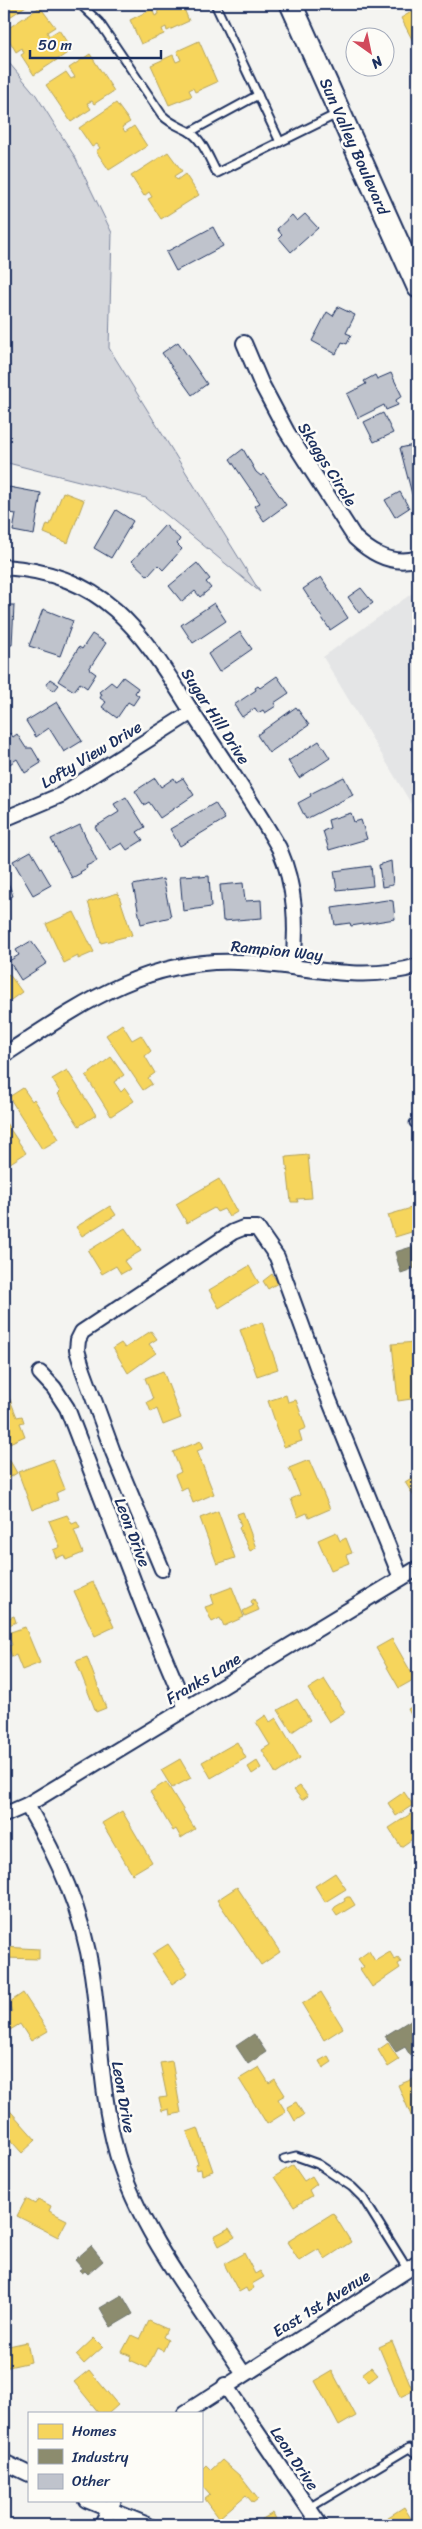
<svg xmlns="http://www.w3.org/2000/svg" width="422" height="2529" viewBox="0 0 422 2529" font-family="Sriracha,sans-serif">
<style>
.built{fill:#e4e5e6}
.green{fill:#d4d6db;stroke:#78829c}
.homes{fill:#f6d55c;stroke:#b4a35d}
.industry{fill:#8c8c6e;stroke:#6a7069}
.building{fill:#bfc3cc;stroke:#1b2f5e}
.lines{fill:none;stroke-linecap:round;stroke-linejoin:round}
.lane-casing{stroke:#1b2f5e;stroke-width:11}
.street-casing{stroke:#1b2f5e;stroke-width:18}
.primary-casing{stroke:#1b2f5e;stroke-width:25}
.lane{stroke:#fdfcf7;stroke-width:7}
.street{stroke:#fdfcf7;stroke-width:14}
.primary{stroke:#fdfcf7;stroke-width:21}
.labels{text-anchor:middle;stroke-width:5;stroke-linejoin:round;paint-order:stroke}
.street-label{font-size:16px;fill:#1b2f5e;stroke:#fdfcf7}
</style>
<rect width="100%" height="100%" fill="#f4f4f1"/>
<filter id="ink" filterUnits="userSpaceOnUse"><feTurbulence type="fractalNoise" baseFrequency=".02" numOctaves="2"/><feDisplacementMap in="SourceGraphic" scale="10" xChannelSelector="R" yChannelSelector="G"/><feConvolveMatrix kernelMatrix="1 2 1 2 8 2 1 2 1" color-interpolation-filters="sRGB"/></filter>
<g filter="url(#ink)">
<!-- built -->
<polygon class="built" points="418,589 418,815 323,657"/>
<!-- green -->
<polygon class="green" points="4,57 36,95 75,157 112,233 109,348 260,592 146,498 4,462"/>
<!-- homes -->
<g class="homes">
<polygon points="4,4 29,4 4,21"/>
<polygon points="162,4 182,4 189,21 167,31 166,27 162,29 164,34 141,44 130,20 152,9 155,16 159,14 156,6"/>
<polygon points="40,7 55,27 47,32 49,36 59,30 72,50 34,75 21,55 24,53 22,48 16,52 4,31"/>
<polygon points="418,8 418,40 414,43 401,18"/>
<polygon points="199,41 217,82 195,92 193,88 189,90 192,96 169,105 151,65 173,55 176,62 181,60 177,51"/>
<polygon points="90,54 114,91 94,104 92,101 87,103 91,109 71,122 46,85 66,72 71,79 75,77 69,68"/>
<polygon points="116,103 130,122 122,127 125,132 134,126 147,146 109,170 96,151 100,148 97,144 92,147 79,128"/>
<polygon points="168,152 182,171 174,176 177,180 185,174 199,195 161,219 148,199 152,197 149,192 144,196 131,176"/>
<polygon points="63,492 84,500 68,543 44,533 47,524 50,525"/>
<polygon points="118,893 132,935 101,943 88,902"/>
<polygon points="74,912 94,952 78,959 78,956 64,963 46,924"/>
<polygon points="9,974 22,992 8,1002 6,999 4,1001 4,978"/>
<polygon points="122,1024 132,1040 141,1035 151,1051 145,1056 155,1073 148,1078 152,1084 143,1090 106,1035"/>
<polygon points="111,1057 124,1075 114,1082 121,1092 125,1088 134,1101 111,1116 86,1076"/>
<polygon points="67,1070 96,1115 79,1126 58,1094 60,1092 52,1079"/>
<polygon points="23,1088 32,1101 34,1099 59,1139 42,1149 9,1097"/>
<polygon points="4,1120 26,1153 4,1167"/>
<polygon points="308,1155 312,1198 297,1199 298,1202 291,1202 286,1157"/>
<polygon points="219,1179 237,1212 229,1217 224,1209 217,1212 214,1208 187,1223 176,1204"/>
<polygon points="110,1206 116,1215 82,1236 76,1227"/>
<polygon points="418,1206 418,1230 395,1237 388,1215"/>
<polygon points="125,1228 141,1251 124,1261 130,1269 121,1274 116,1266 102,1274 88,1251"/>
<polygon points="249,1266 259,1283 219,1308 209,1290"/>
<polygon points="272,1274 278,1283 268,1289 263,1281"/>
<polygon points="262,1322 278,1369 257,1376 240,1330"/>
<polygon points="151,1331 157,1339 149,1344 156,1353 128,1373 113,1348 121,1343 125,1348"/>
<polygon points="416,1342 418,1398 398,1401 392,1344"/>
<polygon points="163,1371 181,1418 163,1425 157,1409 151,1412 147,1402 153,1399 145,1378"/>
<polygon points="6,1390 17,1417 22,1416 24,1422 20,1423 25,1436 5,1445 4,1391"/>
<polygon points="286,1395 288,1402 296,1400 306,1428 299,1431 302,1441 284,1447 268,1401"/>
<polygon points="201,1441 204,1448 197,1451 214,1494 193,1503 187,1487 181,1490 175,1475 181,1472 173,1452"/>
<polygon points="9,1459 17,1473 4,1481 4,1462"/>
<polygon points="53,1459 65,1489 56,1493 58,1500 32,1510 18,1472"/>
<polygon points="309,1460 330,1509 309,1518 307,1513 298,1517 291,1499 300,1495 289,1468"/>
<polygon points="418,1474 418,1503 405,1482"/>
<polygon points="218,1511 235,1558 217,1564 200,1518"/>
<polygon points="243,1512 256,1548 250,1551 239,1528 241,1526 237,1514"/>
<polygon points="67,1515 72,1524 77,1522 80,1528 74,1530 83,1553 66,1560 64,1555 56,1558 53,1550 60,1547 49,1521"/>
<polygon points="336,1532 340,1541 346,1538 352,1553 346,1555 349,1563 331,1570 318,1540"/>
<polygon points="93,1582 114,1627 95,1636 74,1591"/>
<polygon points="232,1587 244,1617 224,1626 220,1618 212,1622 205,1607 214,1604 211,1595"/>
<polygon points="254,1599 259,1610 245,1616 243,1611 253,1606 251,1601"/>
<polygon points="14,1616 16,1622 7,1626 4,1620"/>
<polygon points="25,1627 40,1663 22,1670 16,1655 12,1657 8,1646 12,1645 8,1633"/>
<polygon points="392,1639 415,1679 399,1688 376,1648"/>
<polygon points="87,1657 106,1708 96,1712 76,1661"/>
<polygon points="324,1679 345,1712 329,1722 308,1689"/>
<polygon points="297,1699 310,1720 292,1732 278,1710"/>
<polygon points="415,1705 418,1716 413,1719 408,1709"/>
<polygon points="266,1715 270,1722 276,1718 300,1758 276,1774 262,1750 270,1745 256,1722"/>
<polygon points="237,1742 246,1758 211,1778 202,1762"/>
<polygon points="180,1759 191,1778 172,1788 161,1770"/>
<polygon points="257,1761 261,1768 252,1774 248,1767"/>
<polygon points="166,1782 195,1829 181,1838 176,1829 173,1831 150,1792"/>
<polygon points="300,1786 308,1796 302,1800 294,1790"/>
<polygon points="404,1792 413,1805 396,1816 388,1803"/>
<polygon points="418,1809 418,1835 401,1847 389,1828"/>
<polygon points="122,1811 152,1862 132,1874 102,1823"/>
<polygon points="335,1873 346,1889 325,1902 315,1886"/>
<polygon points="237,1887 280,1952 261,1965 217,1900"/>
<polygon points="347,1897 350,1897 355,1905 337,1916 333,1910 335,1907 345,1901 344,1899"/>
<polygon points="418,1940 418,1955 412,1944"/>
<polygon points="168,1944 188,1973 172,1984 152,1954"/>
<polygon points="4,1947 39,1949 39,1959 4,1958"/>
<polygon points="369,1951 375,1961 390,1952 395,1960 398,1958 401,1962 398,1964 400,1968 372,1987 360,1969 364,1967 358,1959"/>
<polygon points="321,1992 343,2028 324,2040 302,2004"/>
<polygon points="23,1993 48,2031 31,2041 20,2024 10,2030 4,2020 4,2016 12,2011 7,2004"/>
<polygon points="388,2043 399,2060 388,2067 378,2050"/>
<polygon points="328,2056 332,2062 323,2068 319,2061"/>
<polygon points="172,2061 181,2113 170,2115 169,2109 162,2111 159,2098 167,2097 160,2063"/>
<polygon points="259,2067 269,2083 275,2079 285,2095 278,2099 286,2112 267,2124 239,2079"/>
<polygon points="418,2077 418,2118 413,2120 398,2085"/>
<polygon points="296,2102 304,2115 295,2121 287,2107"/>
<polygon points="4,2104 36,2140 22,2153 4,2133"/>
<polygon points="198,2128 213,2171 202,2175 201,2169 196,2170 195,2165 198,2164 187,2132"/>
<polygon points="293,2165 304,2181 312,2176 317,2184 309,2190 312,2196 294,2207 274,2177"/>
<polygon points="26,2199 35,2204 38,2199 51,2206 49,2211 67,2220 58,2237 17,2216"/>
<polygon points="333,2213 351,2242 325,2259 319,2249 299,2261 287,2242"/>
<polygon points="229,2228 235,2237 219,2246 214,2236"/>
<polygon points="244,2253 255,2274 260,2271 264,2277 252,2284 254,2288 248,2292 246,2288 239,2292 224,2264"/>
<polygon points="149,2321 167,2329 163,2337 168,2340 163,2351 157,2348 147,2368 130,2360 131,2356 122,2352 131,2335 140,2339"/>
<polygon points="94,2338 103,2347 84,2364 76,2355"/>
<polygon points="392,2341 413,2391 400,2397 379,2347"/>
<polygon points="27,2342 31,2362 4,2368 4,2347"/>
<polygon points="371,2367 378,2375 369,2382 362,2374"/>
<polygon points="89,2370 118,2405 109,2413 99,2413 74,2382"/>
<polygon points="332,2371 356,2416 339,2426 315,2381"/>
<polygon points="222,2460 240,2476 258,2499 253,2503 246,2495 219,2518 205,2499 210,2495 201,2485 201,2470 206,2465 211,2470"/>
<polygon points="404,2507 415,2525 389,2525 385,2519"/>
<polygon points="273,2513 279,2525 258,2525 257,2522"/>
</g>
<!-- industry -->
<g class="industry">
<polygon points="418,1245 418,1267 401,1273 395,1252"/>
<polygon points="414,2018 418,2025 418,2049 410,2055 405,2047 396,2052 385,2036"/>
<polygon points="254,2034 266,2052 248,2064 236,2046"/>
<polygon points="91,2246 103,2261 88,2274 85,2271 82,2273 79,2270 82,2268 75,2260"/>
<polygon points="122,2295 133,2314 111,2327 100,2308"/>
</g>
<!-- building -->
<g class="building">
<polygon points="305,214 318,228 291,252 279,238 282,235 277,229 292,215 297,221"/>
<polygon points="213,227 223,246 176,271 166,252"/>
<polygon points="338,307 355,315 346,333 351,335 347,344 342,342 336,354 312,341 327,312 333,316"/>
<polygon points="178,342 207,384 192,395 162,353"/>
<polygon points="391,373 402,396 396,400 398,405 386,410 384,405 358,418 347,394 366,384 364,381 375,375 377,379"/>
<polygon points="383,413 393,433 374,442 364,422"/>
<polygon points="418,444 418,492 412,494 400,448"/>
<polygon points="243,449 256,472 261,476 264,474 286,505 264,521 254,506 260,503 230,459"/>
<polygon points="9,487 41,493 34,535 13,531 16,514 4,512"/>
<polygon points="400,492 409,508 395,517 385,500"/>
<polygon points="116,510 133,521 111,558 94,548"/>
<polygon points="165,525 180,539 177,544 182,549 163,570 158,565 148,576 132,561"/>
<polygon points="197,563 210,579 206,582 211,588 200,597 195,591 182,602 169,586"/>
<polygon points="321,577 348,618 330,630 303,589"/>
<polygon points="361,588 373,603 359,613 348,597"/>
<polygon points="214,603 226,621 193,643 181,625"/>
<polygon points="4,605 14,605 12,645 4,645"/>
<polygon points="43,609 73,621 60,656 29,646"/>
<polygon points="240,632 252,649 219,672 208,654"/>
<polygon points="92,634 106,643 89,669 96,674 87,688 80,683 74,691 58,681 79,647 82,649"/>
<polygon points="277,676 289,693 274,703 276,706 265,713 263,710 258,713 255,708 242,717 234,705 256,690 255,688 258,686 260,688"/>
<polygon points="123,677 138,688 135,693 139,696 133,705 128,702 117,718 102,707 106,702 100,698 102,694 99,692 111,682 116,686"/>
<polygon points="50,679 59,685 54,691 46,685"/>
<polygon points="57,702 82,741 64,752 49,728 36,737 26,721"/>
<polygon points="296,707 309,725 269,753 257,735"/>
<polygon points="10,733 13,737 17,734 26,748 32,748 41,763 25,773 17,759 4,768 4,734 5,736"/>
<polygon points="319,741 330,758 299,778 288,761"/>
<polygon points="344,777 353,795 306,819 298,803 311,796 310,794"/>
<polygon points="155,778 161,787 174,778 176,782 183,778 194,795 160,818 149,802 144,805 135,791"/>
<polygon points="126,797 145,827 137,832 143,840 127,850 122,843 110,850 95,827 119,812 114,804"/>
<polygon points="215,803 225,819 180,846 170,829"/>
<polygon points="351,813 354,822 361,820 367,839 329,850 323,831 330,828 328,820"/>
<polygon points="80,825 97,861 86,866 87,868 80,872 81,873 72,878 51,839"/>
<polygon points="31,851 51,885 33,895 13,861"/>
<polygon points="391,861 393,885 382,887 379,865"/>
<polygon points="371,866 373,886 337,890 334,871"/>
<polygon points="4,871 13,896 4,899"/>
<polygon points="200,875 200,877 209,876 211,907 183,911 180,876"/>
<polygon points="163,879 171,917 141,924 133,885"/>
<polygon points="243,883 245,901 261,900 262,918 223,921 220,885"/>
<polygon points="387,900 393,901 395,919 351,926 350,923 335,925 332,908"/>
<polygon points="31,941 47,963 21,980 9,961 19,955 16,950"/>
</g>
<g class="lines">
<defs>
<g id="lane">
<path d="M80 4 99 22 162 115C171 124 179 126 190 132 203 140 210 161 217 173L339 113"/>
<polyline points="215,4 280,142"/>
<polyline points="190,132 258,95"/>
<polyline points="414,1123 418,1122"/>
<polyline points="284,2159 296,2156 318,2164 352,2187 363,2198 408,2270"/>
<polyline points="309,2508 409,2448 418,2455"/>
</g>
<g id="street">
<path d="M244 343 261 383 287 432 355 538C373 555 394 566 418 558"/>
<path d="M4 567C115 574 147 643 201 726 227 766 255 806 279 848 296 887 297 926 293 967"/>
<polyline points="4,819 61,795 192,712"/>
<path d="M4 1055C79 1006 144 958 238 962 299 964 358 984 418 966"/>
<polyline points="40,1373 54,1388 67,1408 145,1611 186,1708"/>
<polyline points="162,1569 113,1452 83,1370 77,1350 78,1340 82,1332 233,1232 243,1228 257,1228 277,1257 328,1397 401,1578"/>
<path d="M27 1805C58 1858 83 1912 92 1974 101 2035 100 2094 117 2154 139 2231 199 2306 243 2373"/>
<polyline points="4,1815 27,1805 418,1568"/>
<polyline points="225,2385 320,2525"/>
<polyline points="185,2413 418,2263"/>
<polyline points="4,2462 29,2474"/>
<polyline points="86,2500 148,2525"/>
<polyline points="102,2525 114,2500"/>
</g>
<polyline id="primary" points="291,4 418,287"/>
</defs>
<!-- lane casing -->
<use href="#lane" class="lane-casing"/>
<!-- street casing -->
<use href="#street" class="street-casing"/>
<!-- primary casing -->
<use href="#primary" class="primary-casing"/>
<!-- lane -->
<use href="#lane" class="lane"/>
<!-- street -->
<use href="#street" class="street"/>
<!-- primary -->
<use href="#primary" class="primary"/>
</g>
</g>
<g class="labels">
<!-- street labels -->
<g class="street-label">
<text transform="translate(355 146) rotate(66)" y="6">Sun Valley Boulevard</text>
<text transform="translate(328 464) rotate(58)" y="6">Skaggs Circle</text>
<text transform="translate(216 716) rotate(57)" y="6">Sugar Hill Drive</text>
<text transform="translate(91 754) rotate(-31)" y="6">Lofty View Drive</text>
<text transform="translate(277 950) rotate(6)" y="6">Rampion Way</text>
<text transform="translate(133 1532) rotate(69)" y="6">Leon Drive</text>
<text transform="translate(203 1678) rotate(-31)" y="6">Franks Lane</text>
<text transform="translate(124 2097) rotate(80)" y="6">Leon Drive</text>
<text transform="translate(321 2303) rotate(-32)" y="6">East 1st Avenue</text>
<text transform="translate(295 2458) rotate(56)" y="6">Leon Drive</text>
</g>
</g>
<!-- margin -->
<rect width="422" height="2529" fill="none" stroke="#fdfcf7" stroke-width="20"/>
<rect x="10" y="10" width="402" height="2509" fill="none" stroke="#1b2f5e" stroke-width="2" filter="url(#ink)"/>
<!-- legend -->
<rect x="28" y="2412" width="175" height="90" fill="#fdfcf7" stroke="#a3aaba"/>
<rect x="38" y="2424" width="25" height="15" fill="#f6d55c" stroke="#a3aaba"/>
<text x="72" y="2436" font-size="15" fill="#1b2f5e">Homes</text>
<rect x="38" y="2449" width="25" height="15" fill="#8c8c6e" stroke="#a3aaba"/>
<text x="72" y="2462" font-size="15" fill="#1b2f5e">Industry</text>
<rect x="38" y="2474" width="25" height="15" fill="#bfc3cc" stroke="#a3aaba"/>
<text x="72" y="2486" font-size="15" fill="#1b2f5e">Other</text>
<!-- north arrow -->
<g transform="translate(370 52) rotate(147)"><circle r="24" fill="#fdfcf7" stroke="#a3aaba"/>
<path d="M0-4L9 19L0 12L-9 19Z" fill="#d1495b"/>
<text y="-8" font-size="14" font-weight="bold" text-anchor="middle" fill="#1b2f5e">N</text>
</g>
<!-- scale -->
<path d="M30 50v8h131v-8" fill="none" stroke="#1b2f5e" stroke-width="2.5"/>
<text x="38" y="50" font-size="15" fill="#1b2f5e" stroke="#fdfcf7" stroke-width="4" paint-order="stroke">50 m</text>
</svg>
